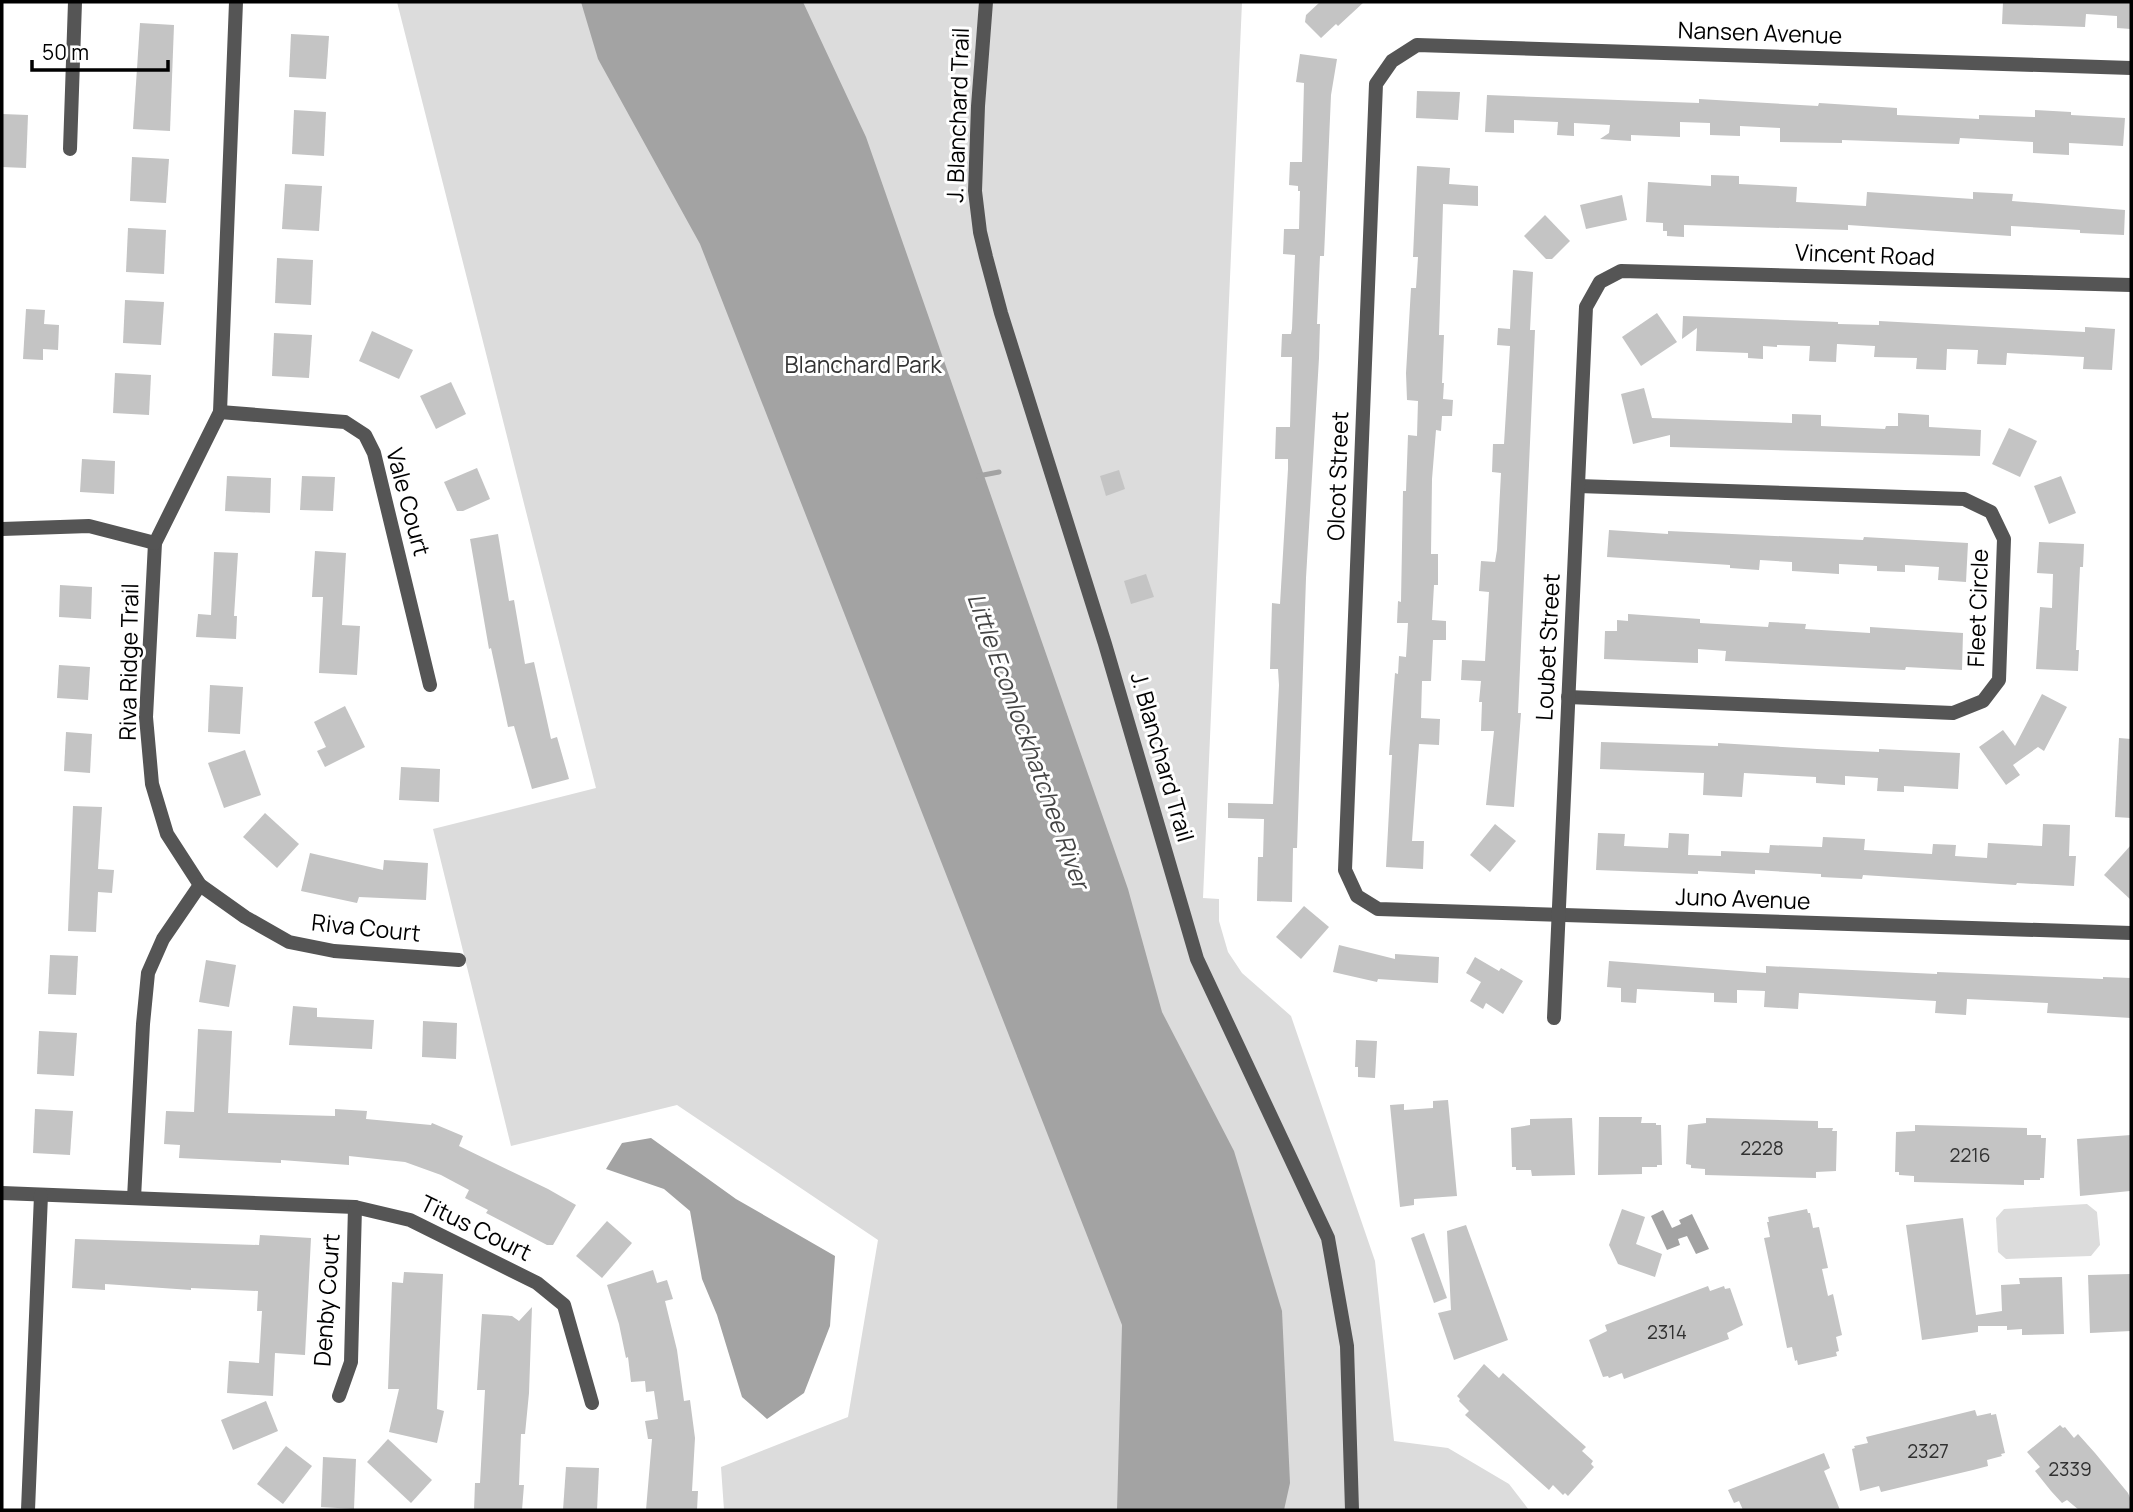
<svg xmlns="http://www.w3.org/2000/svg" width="2133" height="1512" viewBox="0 0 2133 1512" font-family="Manrope,sans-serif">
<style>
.green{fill:#dcdcdc}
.water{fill:#a3a3a3}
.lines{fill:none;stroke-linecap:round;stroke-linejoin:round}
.stream{stroke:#a3a3a3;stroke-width:5}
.building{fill:#c4c4c4}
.street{stroke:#555;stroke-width:14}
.labels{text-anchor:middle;stroke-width:6;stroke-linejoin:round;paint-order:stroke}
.number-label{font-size:19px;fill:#313131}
.street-label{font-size:23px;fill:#000;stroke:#fff}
.park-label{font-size:23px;fill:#333;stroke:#fff}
.water-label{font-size:24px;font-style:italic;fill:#444;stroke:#fff}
</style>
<rect width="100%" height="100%" fill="#fff"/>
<!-- green -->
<g class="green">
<polygon points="397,2 1242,2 1203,898 1219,899 1219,921 1228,952 1242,973 1291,1016 1375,1261 1394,1441 1448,1448 1509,1484 1529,1510 724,1510 721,1467 848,1417 878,1240 677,1105 511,1146 433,829 596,788"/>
<polygon points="2087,1204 2097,1212 2100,1245 2091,1256 2006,1259 1998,1252 1996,1218 2004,1209"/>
</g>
<!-- water -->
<g class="water">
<polygon points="581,2 803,2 866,137 1128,889 1162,1012 1234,1151 1282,1311 1290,1483 1284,1510 1117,1510 1122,1325 700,244 598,59"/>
<polygon points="651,1138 736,1199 835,1256 830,1326 804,1393 767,1419 742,1397 717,1315 702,1279 690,1211 664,1189 606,1169 622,1143"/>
<polygon points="1663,1210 1672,1228 1681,1224 1679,1220 1692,1214 1709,1249 1696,1254 1687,1236 1678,1239 1680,1245 1667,1250 1651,1216"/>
</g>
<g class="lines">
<!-- stream -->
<polyline class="stream" points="978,476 999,472"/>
</g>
<!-- building -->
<g class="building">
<polygon points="1320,2 1364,2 1338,26 1336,24 1321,38 1305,22 1306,15"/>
<polygon points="2003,2 2131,2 2131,29 2117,28 2117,16 2086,14 2085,27 2002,24"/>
<polygon points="140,23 174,25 170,131 133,129"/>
<polygon points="291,34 329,36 326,79 289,77"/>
<polygon points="1300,54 1337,59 1331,95 1324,256 1320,256 1317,324 1320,324 1319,358 1306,578 1297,848 1293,848 1292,902 1257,901 1258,857 1263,857 1264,819 1228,818 1228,803 1273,804 1279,685 1278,669 1270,669 1272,603 1280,604 1288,469 1288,459 1275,459 1276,427 1290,427 1292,357 1281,357 1282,334 1291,334 1292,329 1295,255 1283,254 1284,229 1299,229 1300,191 1298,191 1298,186 1289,185 1290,162 1302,162 1304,83 1296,82"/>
<polygon points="1417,91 1460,92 1458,120 1416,118"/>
<polygon points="1487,95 1699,103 1699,99 1818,106 1819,103 1897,108 1897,115 1979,119 1979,115 2035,117 2035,110 2071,112 2071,115 2125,118 2123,146 2069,143 2069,155 2033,153 2033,142 1960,138 1959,144 1842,140 1842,143 1780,142 1780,128 1740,126 1740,136 1710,135 1710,123 1680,122 1680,137 1631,135 1631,141 1600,139 1609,133 1610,125 1574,123 1574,136 1557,135 1558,122 1514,120 1514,133 1485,132"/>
<polygon points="294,110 326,112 324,156 292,154"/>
<polygon points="2,114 28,115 26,168 2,167"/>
<polygon points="132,157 169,159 166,203 130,201"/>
<polygon points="1417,166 1450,168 1449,184 1478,186 1478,206 1443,204 1439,335 1444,335 1442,383 1444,383 1443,399 1453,400 1452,416 1442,416 1441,431 1436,430 1432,479 1431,554 1438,554 1438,585 1434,585 1432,620 1446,621 1446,640 1433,640 1431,681 1422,681 1421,718 1440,719 1439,745 1419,744 1412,841 1424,841 1423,869 1386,867 1392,755 1389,755 1395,673 1398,674 1399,656 1406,657 1408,623 1397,623 1398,601 1401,602 1403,491 1406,491 1408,435 1417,436 1418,401 1407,400 1406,373 1411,288 1416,288 1418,257 1413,257"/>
<polygon points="1711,175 1739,176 1739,184 1797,187 1796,202 1866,206 1867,192 1973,199 1973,192 2013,194 2012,201 2125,210 2124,235 2080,233 2080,230 2011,226 2011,236 1848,225 1848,230 1684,225 1684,237 1667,236 1667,231 1663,231 1663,223 1646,222 1648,182 1711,186"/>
<polygon points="285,184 322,186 319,231 282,229"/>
<polygon points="1622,195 1627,220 1586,229 1580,205"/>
<polygon points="1545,215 1570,241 1552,259 1546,259 1524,236"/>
<polygon points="128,228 166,230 164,274 126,272"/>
<polygon points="277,258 313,260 311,305 275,303"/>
<polygon points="1513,270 1533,272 1530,330 1535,330 1518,713 1521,713 1514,807 1486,805 1494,731 1481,731 1482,702 1479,702 1481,681 1461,680 1462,660 1485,661 1489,592 1479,591 1481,561 1495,562 1497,550 1501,473 1492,472 1493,444 1504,444 1510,346 1497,345 1498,328 1510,329"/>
<polygon points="125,300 164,302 161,345 123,343"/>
<polygon points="26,309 45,310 44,324 59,325 58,350 43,349 43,360 23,359"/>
<polygon points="1657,313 1677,342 1641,366 1622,337"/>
<polygon points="1683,316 1838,322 1838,324 1879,325 1879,321 2085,332 2085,327 2115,329 2112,370 2083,369 2084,357 2007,353 2006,365 1977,364 1978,350 1947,349 1946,370 1916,369 1917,358 1874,357 1875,346 1837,344 1836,362 1809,361 1810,346 1777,345 1777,347 1763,346 1763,359 1748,358 1748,353 1696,351 1697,328 1682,339"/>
<polygon points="372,331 413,350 399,379 359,361"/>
<polygon points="274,333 312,335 309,378 272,376"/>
<polygon points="115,373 151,375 149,415 113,413"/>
<polygon points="451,382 466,414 436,429 420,396"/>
<polygon points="1644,388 1652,418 1792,423 1792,414 1821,415 1821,426 1885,429 1886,426 1898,426 1898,413 1929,415 1929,427 1981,430 1980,456 1670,447 1670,435 1633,444 1621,394"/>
<polygon points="2009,428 2037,441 2020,477 1992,464"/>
<polygon points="82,459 115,461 114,494 80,492"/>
<polygon points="477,468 490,499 463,511 457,511 444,482"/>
<polygon points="1119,470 1125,489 1106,496 1100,476"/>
<polygon points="227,476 271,478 270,513 225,511"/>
<polygon points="302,476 335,477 333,511 300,510"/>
<polygon points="2061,476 2076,513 2049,524 2034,486"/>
<polygon points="1609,530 1668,534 1668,531 1863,540 1864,537 1968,543 1966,582 1938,580 1939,567 1905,565 1905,572 1877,571 1877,566 1839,564 1839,574 1792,571 1792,562 1760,560 1759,570 1730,568 1730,565 1607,557"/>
<polygon points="498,534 509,601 514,600 525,664 534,662 551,739 557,737 569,779 532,789 514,726 508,727 491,648 489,649 470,539"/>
<polygon points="2039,542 2084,544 2083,567 2080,567 2076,650 2079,650 2078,671 2036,669 2040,607 2052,608 2053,574 2037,573"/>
<polygon points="315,551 346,553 342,625 360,626 357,675 319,673 323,597 312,597"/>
<polygon points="214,552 238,553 234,616 237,616 236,639 196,637 198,614 211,615"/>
<polygon points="1146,574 1154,597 1131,604 1124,581"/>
<polygon points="60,585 92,587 91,619 59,617"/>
<polygon points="1628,614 1700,619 1700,623 1768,627 1769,622 1806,624 1805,629 1870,633 1870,627 1963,633 1962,670 1906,667 1905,670 1725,661 1726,651 1698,649 1698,663 1604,659 1605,631 1617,631 1617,620 1628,621"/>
<polygon points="59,665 90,667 88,700 57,698"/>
<polygon points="210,685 243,687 240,734 208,732"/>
<polygon points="2042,694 2067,707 2044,751 2038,747 2013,765 2020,775 2006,785 1979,747 2003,730 2015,746"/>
<polygon points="345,706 365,747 325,767 317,751 326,747 314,722"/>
<polygon points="66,732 92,734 90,773 64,771"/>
<polygon points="2119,738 2131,739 2131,818 2115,817"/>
<polygon points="1601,742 1718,746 1718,743 1817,749 1879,752 1879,749 1960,753 1958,789 1904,786 1904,792 1877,791 1878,778 1845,776 1845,785 1816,783 1816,777 1744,773 1742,797 1703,795 1704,773 1600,769"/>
<polygon points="245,750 261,795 224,808 208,763"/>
<polygon points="401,767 440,769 439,802 399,800"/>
<polygon points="73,806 102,807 98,869 114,870 112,893 98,892 96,932 68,931"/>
<polygon points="265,813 299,844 277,868 243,837"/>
<polygon points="1495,824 1516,841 1490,872 1470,855"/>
<polygon points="2043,824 2070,825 2069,856 2076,856 2074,886 2017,883 2016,885 1863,875 1862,879 1821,877 1821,874 1755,870 1755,874 1698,871 1698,874 1596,870 1598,833 1625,834 1624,846 1668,848 1669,833 1689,834 1688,855 1721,856 1721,851 1769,853 1770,845 1822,847 1823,837 1865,839 1864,850 1932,854 1933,844 1956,845 1955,856 1987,858 1988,843 2042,846"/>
<polygon points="2131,845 2131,900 2104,875"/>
<polygon points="310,853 383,870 384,860 428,863 426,900 359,897 357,903 301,891"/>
<polygon points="1304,906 1329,927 1301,959 1276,937"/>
<polygon points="1339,945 1395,959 1395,954 1439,957 1438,983 1378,979 1377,982 1333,972"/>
<polygon points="50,955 78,956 76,995 48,994"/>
<polygon points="1475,957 1499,971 1501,968 1523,981 1503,1014 1486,1003 1483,1009 1470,1001 1481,982 1466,973"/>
<polygon points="206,960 236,965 229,1007 199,1002"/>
<polygon points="1609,961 1766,973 1766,966 1937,974 1937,972 2103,979 2103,977 2131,978 2131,1018 2047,1013 2048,1003 1967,999 1966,1015 1935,1013 1936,1001 1799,993 1798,1009 1764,1007 1765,991 1737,990 1737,1003 1714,1002 1714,993 1637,989 1636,1003 1621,1002 1621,988 1607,987"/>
<polygon points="293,1006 317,1008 317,1017 374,1020 372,1049 289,1045"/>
<polygon points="423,1021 457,1023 456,1059 422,1057"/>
<polygon points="198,1029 232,1031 228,1113 335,1116 335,1109 367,1111 366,1119 431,1125 432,1123 463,1136 459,1146 548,1189 576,1205 553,1245 547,1245 486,1213 488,1210 465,1198 469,1190 441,1175 405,1162 349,1156 349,1165 281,1160 281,1163 179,1158 180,1145 164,1144 166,1111 194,1112"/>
<polygon points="39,1031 77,1033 74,1076 37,1074"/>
<polygon points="1356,1040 1377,1041 1375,1078 1358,1077 1358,1067 1355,1067"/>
<polygon points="1448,1100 1457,1196 1414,1199 1414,1205 1400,1207 1390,1105 1404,1104 1404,1110 1433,1108 1433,1101"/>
<polygon points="35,1109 73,1111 70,1155 33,1153"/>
<polygon points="1599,1117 1642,1117 1641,1123 1656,1123 1656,1125 1661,1125 1662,1165 1657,1165 1657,1167 1642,1167 1642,1174 1598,1175"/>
<polygon points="1572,1118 1575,1175 1532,1176 1531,1170 1516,1170 1516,1167 1512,1167 1511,1128 1530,1125 1530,1119"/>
<polygon points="1706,1118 1818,1121 1818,1128 1833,1128 1832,1131 1837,1131 1836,1171 1816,1172 1816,1178 1705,1175 1705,1169 1691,1168 1691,1165 1686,1164 1688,1125 1706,1123"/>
<polygon points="1915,1125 2027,1128 2027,1135 2041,1135 2041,1138 2046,1138 2044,1178 2040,1178 2040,1180 2024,1180 2024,1185 1914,1182 1914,1176 1899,1175 1899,1172 1895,1172 1896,1132 1915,1131"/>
<polygon points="2131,1135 2130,1191 2080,1196 2077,1139"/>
<polygon points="1622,1209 1645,1217 1636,1244 1662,1254 1655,1277 1618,1264 1609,1245"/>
<polygon points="1807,1209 1808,1213 1810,1213 1813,1228 1819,1227 1828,1268 1822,1269 1828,1296 1833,1294 1842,1335 1836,1337 1839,1351 1836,1352 1837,1356 1798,1365 1797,1360 1795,1361 1792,1347 1787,1348 1764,1238 1770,1237 1767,1222 1769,1222 1768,1217"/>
<polygon points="1963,1218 1976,1315 2002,1311 2001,1285 2020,1284 2019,1278 2062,1277 2064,1334 2022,1335 2022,1329 2007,1330 2007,1326 1978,1326 1978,1332 1922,1340 1906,1225"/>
<polygon points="607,1221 632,1243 602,1278 576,1256"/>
<polygon points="1466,1225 1508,1340 1454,1360 1438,1313 1451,1310 1447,1231"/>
<polygon points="1424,1233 1447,1298 1434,1303 1411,1238"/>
<polygon points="260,1235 311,1238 305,1355 275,1353 273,1396 227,1393 229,1361 259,1363 262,1311 257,1311 258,1291 191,1288 191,1290 105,1284 105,1290 72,1288 75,1239 259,1245"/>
<polygon points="653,1270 657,1283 667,1280 673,1299 665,1301 677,1350 684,1401 690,1400 695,1438 692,1491 698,1491 697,1510 646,1510 652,1439 648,1439 645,1421 658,1419 654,1391 646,1392 645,1381 631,1382 628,1357 626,1358 619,1324 607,1285"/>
<polygon points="404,1272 443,1274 437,1409 444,1411 437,1443 389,1432 399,1389 388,1389 392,1282 403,1283"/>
<polygon points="2131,1274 2131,1331 2090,1333 2088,1275"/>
<polygon points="1708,1286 1710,1291 1724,1286 1725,1289 1730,1288 1743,1325 1727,1333 1729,1339 1624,1379 1622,1373 1609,1378 1608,1376 1603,1377 1589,1340 1607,1331 1605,1325"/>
<polygon points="532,1307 529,1393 525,1434 521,1434 519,1485 524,1485 522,1510 474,1510 475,1483 480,1483 485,1390 477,1390 482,1314 512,1316 519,1321"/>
<polygon points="1484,1364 1499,1378 1503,1373 1586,1447 1582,1451 1593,1461 1591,1464 1594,1467 1568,1496 1565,1493 1563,1495 1553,1485 1549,1490 1465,1415 1469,1411 1459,1401 1460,1399 1457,1396"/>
<polygon points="266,1401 278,1431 233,1450 221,1420"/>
<polygon points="1975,1410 1977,1416 1991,1413 1991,1415 1996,1414 2005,1453 2001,1454 2002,1456 1987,1460 1988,1466 1973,1470 1881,1492 1879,1486 1860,1491 1852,1449 1855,1448 1854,1446 1868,1443 1866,1437"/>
<polygon points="2060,1425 2063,1428 2065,1427 2074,1438 2078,1434 2095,1453 2128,1493 2131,1500 2131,1510 2079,1510 2067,1500 2062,1503 2051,1491 2035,1471 2040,1467 2027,1452"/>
<polygon points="388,1439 432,1480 411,1503 367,1462"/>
<polygon points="286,1446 312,1466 283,1504 257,1484"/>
<polygon points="1824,1453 1830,1468 1824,1471 1840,1510 1743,1510 1739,1501 1734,1503 1728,1490"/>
<polygon points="323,1457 356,1459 354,1509 321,1507"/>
<polygon points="566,1467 599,1468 597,1510 563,1510"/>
</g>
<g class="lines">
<!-- street -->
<g class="street">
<polyline points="236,2 220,412 155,543 146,717 152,784 167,834 200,885 245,917 289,942 334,951 459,960"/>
<polyline points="986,2 978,106 975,191 980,232 986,257 1001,313 1105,644 1197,959 1328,1238 1347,1346 1352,1510"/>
<polyline points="2131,68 1417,45 1392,61 1376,84 1345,870 1357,896 1378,909 2131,933"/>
<polyline points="70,149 75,2"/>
<polyline points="220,412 345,422 365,435 374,453 430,685"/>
<polyline points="2,529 89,526 155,543"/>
<polyline points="1568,697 1953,713 1983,701 1999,680 2004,539 1991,512 1964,499 1578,486"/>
<polyline points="1554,1018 1586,307 1600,282 1621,271 2131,285"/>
<polyline points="2,1193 355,1207 410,1220 537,1283 564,1305 592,1403"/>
<polyline points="134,1198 143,1024 148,973 163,939 200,885"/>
<polyline points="339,1396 351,1362 355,1207"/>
<polyline points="28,1510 41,1195"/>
</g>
</g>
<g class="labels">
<!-- number labels -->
<g class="number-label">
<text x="1762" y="1155">2228</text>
<text x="1970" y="1162">2216</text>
<text x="1667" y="1339">2314</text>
<text x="1928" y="1458">2327</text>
<text x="2070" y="1476">2339</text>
</g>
<!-- street labels -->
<g class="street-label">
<text transform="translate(1760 33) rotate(2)" y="8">Nansen Avenue</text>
<text transform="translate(958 115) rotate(-88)" y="8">J. Blanchard Trail</text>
<text transform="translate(1865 255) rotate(2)" y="8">Vincent Road</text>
<text transform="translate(1338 476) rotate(-88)" y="8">Olcot Street</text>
<text transform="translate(408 502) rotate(75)" y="8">Vale Court</text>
<text transform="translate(1978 608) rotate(-88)" y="8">Fleet Circle</text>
<text transform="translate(1548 647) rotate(-87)" y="8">Loubet Street</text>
<text transform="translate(129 662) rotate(-89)" y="8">Riva Ridge Trail</text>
<text transform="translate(1162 757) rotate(74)" y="8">J. Blanchard Trail</text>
<text transform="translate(1743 899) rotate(2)" y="8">Juno Avenue</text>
<text transform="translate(366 928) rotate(6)" y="8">Riva Court</text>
<text transform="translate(476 1228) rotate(26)" y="8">Titus Court</text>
<text transform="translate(327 1300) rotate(-86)" y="8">Denby Court</text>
</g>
<!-- park labels -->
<g class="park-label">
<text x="863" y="373">Blanchard Park</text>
</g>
<!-- water labels -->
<g class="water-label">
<text transform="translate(1028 741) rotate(70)" y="8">Little Econlockhatchee River</text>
</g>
</g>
<!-- border -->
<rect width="2133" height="1512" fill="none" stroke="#000000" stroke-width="7"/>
<!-- scale -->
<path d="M32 60v10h136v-10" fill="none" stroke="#000000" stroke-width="3.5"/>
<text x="42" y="60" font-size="21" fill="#000000" stroke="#ffffff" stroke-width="5" paint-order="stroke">50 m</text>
</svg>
